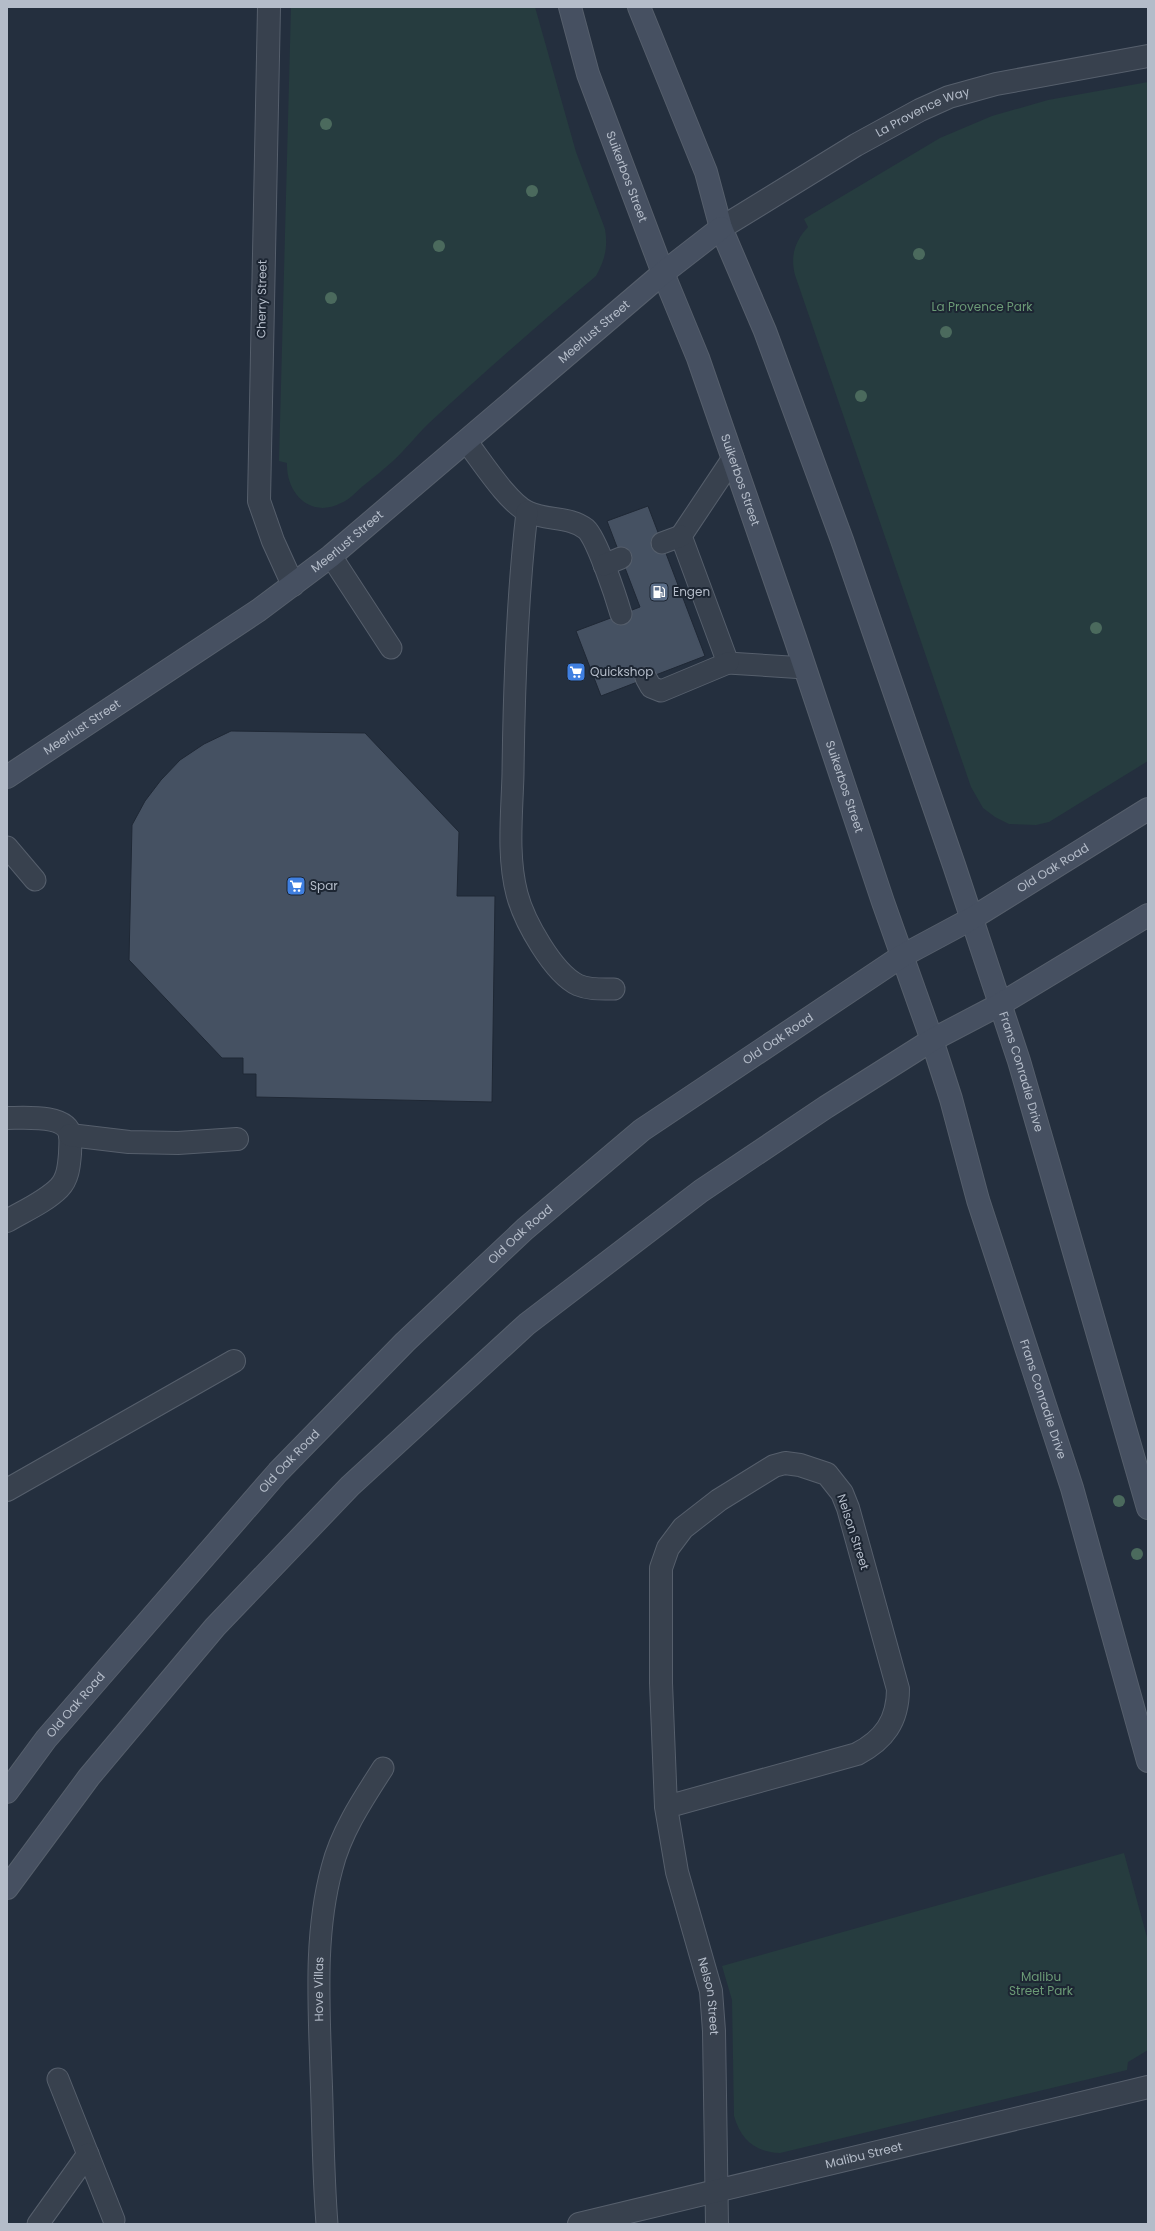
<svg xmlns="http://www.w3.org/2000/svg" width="1155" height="2231" viewBox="0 0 1155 2231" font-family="Poppins,sans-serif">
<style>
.green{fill:#263c3f}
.building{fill:#455162;stroke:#1f2835}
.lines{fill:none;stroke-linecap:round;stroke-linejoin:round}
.lane-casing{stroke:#565f6c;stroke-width:23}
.street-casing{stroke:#565f6c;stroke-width:24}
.secondary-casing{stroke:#565f6c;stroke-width:24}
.lane{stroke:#38414e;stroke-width:21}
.street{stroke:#38414e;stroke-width:22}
.secondary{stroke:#465061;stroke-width:22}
.tree{fill:#4b6a5d}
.labels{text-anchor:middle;stroke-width:4;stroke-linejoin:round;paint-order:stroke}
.street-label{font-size:12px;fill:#b4bcc9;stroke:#1d2633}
.park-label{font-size:12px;fill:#6b9a76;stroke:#1d2633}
.poi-label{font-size:12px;fill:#b4bcc9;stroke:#1d2633;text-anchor:start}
</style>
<rect width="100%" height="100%" fill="#242f3e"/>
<!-- green -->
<g class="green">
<path d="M291 7H535L576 152 605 229C608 247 605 260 596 276 539 324 483 373 428 424 416 436 405 450 393 461 383 470 373 478 363 486 356 492 349 500 341 503 310 519 286 493 287 463L279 461Z"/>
<path d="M1148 82V761L1049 822 1036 825 1009 824 995 817 983 808 971 787 795 275C790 256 795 241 808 227L804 219 940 138 992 116 1048 100Z"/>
<path d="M1124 1853 1148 1941V2050L1128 2062 1127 2070 780 2153C755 2152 741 2140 734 2116L732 2000 722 1966Z"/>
</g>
<!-- building -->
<g class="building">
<polygon points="648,506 705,656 601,696 576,631 640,607 607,521"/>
<polygon points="231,731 365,733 459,832 457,896 495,896 492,1102 256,1097 256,1074 243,1074 243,1058 222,1058 129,960 132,825 145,801 161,780 180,760 204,744"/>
</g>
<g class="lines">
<defs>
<g id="lane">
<path d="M466 441C481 460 508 503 528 512 547 521 570 516 586 529 597 539 616 597 621 614"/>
<polyline points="733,458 681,536 728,663 805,668"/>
<path d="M527 512C517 599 514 686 513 774 512 813 507 856 517 894 524 921 553 973 578 985 590 990 602 989 614 989"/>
<polyline points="662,543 681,536"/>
<polyline points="331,556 391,648"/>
<polyline points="604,565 621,558"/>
<polyline points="646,678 651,687 661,691 728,663"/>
<polyline points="7,847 35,880"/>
<polyline points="58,2079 114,2220"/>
<polyline points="38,2224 88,2154"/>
<path id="s1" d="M327 2224C323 2174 323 2123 321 2073 319 2005 314 1934 332 1868 341 1832 363 1799 383 1768"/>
</g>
<g id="street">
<polyline points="269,7 259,501 273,541 293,585"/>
<path id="s2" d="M721 228 856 145 920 110 949 97 996 84 1148 56"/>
<path d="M7 1118C23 1118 67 1114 70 1135 71 1141 70 1148 70 1154 69 1166 68 1179 59 1188 45 1202 24 1211 7 1221"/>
<polyline points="70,1135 129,1142 178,1143 237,1139"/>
<polyline points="7,1490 234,1361"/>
<path id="s3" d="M666 1807 857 1754C884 1740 898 1721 898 1689L848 1508 842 1493 827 1474 800 1465 785 1463 774 1466 719 1500 683 1528 668 1548 661 1568V1683L666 1807 677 1872 711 1991 714 2031 717 2224"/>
<path id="s4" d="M579 2224 1148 2087"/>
</g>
<g id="secondary">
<path id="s5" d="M570 7 588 74 663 273 698 358 795 638 883 902 932 1040 951 1099 978 1200 1072 1488 1148 1761"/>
<path id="s6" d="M639 7 706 172 721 228 765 331 842 540 954 865 1019 1061 1148 1508"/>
<path id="s7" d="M7 777 259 610 331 556 663 273 721 228"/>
<path id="s8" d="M7 1792 46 1739 278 1472 405 1342 525 1229 642 1130 902 956 971 919 1148 809"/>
<polyline points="7,1888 89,1777 215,1627 350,1486 527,1324 701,1191 826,1107 932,1040 999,1005 1148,915"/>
</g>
</defs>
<!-- lane casing -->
<use href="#lane" class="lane-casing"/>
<!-- street casing -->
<use href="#street" class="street-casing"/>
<!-- secondary casing -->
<use href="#secondary" class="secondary-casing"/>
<!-- lane -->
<use href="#lane" class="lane"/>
<!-- street -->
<use href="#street" class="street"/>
<!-- secondary -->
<use href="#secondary" class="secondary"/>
</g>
<!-- trees -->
<g class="tree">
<circle cx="326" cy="124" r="6"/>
<circle cx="532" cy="191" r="6"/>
<circle cx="439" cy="246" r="6"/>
<circle cx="919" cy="254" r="6"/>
<circle cx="331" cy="298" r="6"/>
<circle cx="946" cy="332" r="6"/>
<circle cx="861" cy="396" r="6"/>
<circle cx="1096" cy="628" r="6"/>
<circle cx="1119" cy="1501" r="6"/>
<circle cx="1137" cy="1554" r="6"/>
</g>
<!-- icons -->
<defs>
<symbol id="fuel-square" viewBox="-11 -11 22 22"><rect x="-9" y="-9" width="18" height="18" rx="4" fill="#5c6f8a" stroke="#1d2633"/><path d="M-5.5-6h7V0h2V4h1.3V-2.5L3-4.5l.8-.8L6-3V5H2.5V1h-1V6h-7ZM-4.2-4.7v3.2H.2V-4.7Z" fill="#fff"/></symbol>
<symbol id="supermarket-square" viewBox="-11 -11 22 22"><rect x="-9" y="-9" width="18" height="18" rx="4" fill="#3f7fe0" stroke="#1d2633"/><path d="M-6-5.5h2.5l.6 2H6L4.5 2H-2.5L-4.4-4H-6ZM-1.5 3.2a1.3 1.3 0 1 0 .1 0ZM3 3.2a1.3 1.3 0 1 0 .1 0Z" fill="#fff"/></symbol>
</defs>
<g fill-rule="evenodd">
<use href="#fuel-square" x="648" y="581" width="22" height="22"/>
<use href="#supermarket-square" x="565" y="661" width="22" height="22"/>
<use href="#supermarket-square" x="285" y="875" width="22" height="22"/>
</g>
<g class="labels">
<!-- street labels -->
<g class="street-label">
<text dy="4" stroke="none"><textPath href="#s2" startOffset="233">La Provence Way</textPath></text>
<text dy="4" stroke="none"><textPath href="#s5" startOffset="179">Suikerbos Street</textPath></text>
<text transform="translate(262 299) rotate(-89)" y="4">Cherry Street</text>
<text dy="4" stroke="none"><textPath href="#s7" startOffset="738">Meerlust Street</textPath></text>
<text dy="4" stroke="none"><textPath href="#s5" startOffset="503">Suikerbos Street</textPath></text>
<text dy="4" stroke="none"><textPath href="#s7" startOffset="414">Meerlust Street</textPath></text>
<text dy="4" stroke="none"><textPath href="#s7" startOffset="90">Meerlust Street</textPath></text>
<text dy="4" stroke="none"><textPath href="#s5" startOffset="827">Suikerbos Street</textPath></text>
<text dy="4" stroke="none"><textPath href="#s8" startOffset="1407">Old Oak Road</textPath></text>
<text dy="4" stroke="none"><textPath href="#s8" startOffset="1083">Old Oak Road</textPath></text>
<text dy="4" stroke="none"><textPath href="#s6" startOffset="1132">Frans Conradie Drive</textPath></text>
<text dy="4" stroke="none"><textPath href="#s8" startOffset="759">Old Oak Road</textPath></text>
<text dy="4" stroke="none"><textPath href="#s5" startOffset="1471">Frans Conradie Drive</textPath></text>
<text dy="4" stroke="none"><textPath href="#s8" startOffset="435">Old Oak Road</textPath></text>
<text transform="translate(853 1532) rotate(72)" y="4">Nelson Street</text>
<text dy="4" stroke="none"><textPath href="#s8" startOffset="111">Old Oak Road</textPath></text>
<text dy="4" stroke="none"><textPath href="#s1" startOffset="235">Hove Villas</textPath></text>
<text dy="4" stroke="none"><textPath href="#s3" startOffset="1153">Nelson Street</textPath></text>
<text dy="4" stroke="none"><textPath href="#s4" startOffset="293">Malibu Street</textPath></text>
</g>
<!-- park labels -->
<g class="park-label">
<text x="982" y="311">La Provence Park</text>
<text x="1041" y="1981">Malibu<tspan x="1041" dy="14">Street Park</tspan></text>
</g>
<!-- poi labels -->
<g class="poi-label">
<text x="673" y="596">Engen</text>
<text x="590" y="676">Quickshop</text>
<text x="310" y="890">Spar</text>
</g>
</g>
<!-- border -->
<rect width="1155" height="2231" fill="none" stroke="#b4bcc9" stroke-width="16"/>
</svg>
